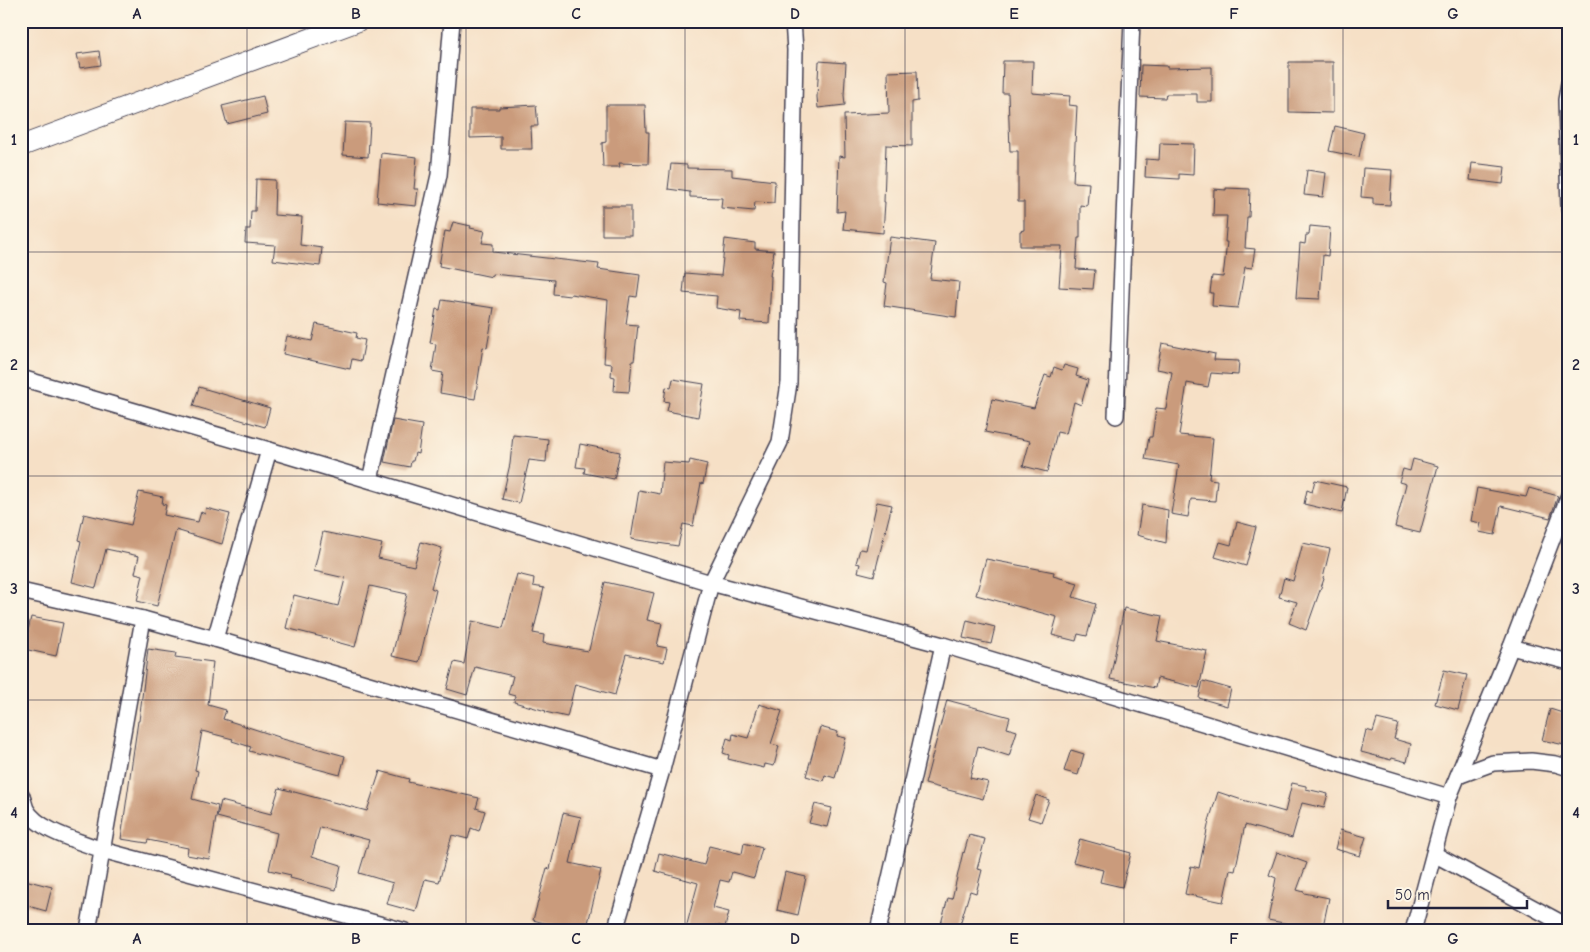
<svg xmlns="http://www.w3.org/2000/svg" width="1590" height="952" viewBox="0 0 1590 952" font-family="'Comic Neue',sans-serif">
<style>
.building{fill:#ca9b7b}
.lines{fill:none;stroke-linecap:round;stroke-linejoin:round}
.minor-casing{stroke:#423e50;stroke-width:18}
.tertiary-casing{stroke:#423e50;stroke-width:22}
.minor{stroke:#fff;stroke-width:15}
.tertiary{stroke:#fff;stroke-width:20}
.grid{fill:none;stroke:#22223b;stroke-width:1;stroke-opacity:0.55}
.neatline{fill:none;stroke:#22223b;stroke-width:2}
.grid-label{font-size:16px;text-anchor:middle;font-weight:bold;fill:#22223b}
</style>
<rect width="100%" height="100%" fill="#fcf5e5"/>
<filter id="ink" filterUnits="userSpaceOnUse"><feTurbulence type="fractalNoise" baseFrequency=".02" numOctaves="2"/><feDisplacementMap in="SourceGraphic" scale="10" xChannelSelector="R" yChannelSelector="G"/><feConvolveMatrix kernelMatrix="1 2 1 2 8 2 1 2 1" color-interpolation-filters="sRGB"/></filter>
<filter id="wash" filterUnits="userSpaceOnUse"><feTurbulence type="fractalNoise" baseFrequency=".0096" numOctaves="4" result="noise"/><feDisplacementMap in="SourceGraphic" scale="20" xChannelSelector="R" yChannelSelector="G"/><feGaussianBlur stdDeviation="1.12" result="paint"/><feColorMatrix in="noise" values="0 0 0 0 0 0 0 0 0 0 0 0 0 0 0 0 0 1.4 0 .05"/><feComposite in="paint" operator="in"/></filter>
<g filter="url(#wash)">
<rect width="100%" height="100%" fill="#f6e0c6"/>
<g id="blocks">
<!-- building -->
<g class="building">
<polygon points="99,51 101,65 80,68 77,54"/>
<polygon points="819,61 846,63 844,95 845,105 818,108 817,97"/>
<polygon points="1003,61 1033,61 1032,93 1070,96 1069,105 1077,106 1073,182 1089,183 1087,206 1080,205 1080,238 1078,238 1076,269 1095,270 1093,289 1059,287 1062,246 1020,246 1020,231 1024,230 1024,202 1018,202 1018,151 1010,151 1008,93 1002,93"/>
<polygon points="1289,62 1333,62 1333,113 1289,112"/>
<polygon points="1141,65 1167,66 1167,68 1212,67 1212,102 1197,102 1197,94 1166,94 1165,98 1140,97"/>
<polygon points="917,71 918,101 912,102 912,146 886,145 884,202 885,202 883,233 843,229 845,211 837,212 839,156 845,157 844,115 889,113 888,72"/>
<polygon points="263,96 267,114 227,124 222,106"/>
<polygon points="536,105 538,126 531,126 532,149 501,149 501,137 470,138 470,109 499,109 499,107"/>
<polygon points="606,105 645,105 646,132 649,132 648,164 619,163 620,167 603,167 602,143 606,142"/>
<polygon points="345,122 370,123 368,157 343,155"/>
<polygon points="1335,126 1364,133 1359,157 1329,151"/>
<polygon points="1160,143 1194,144 1193,175 1179,174 1179,179 1145,177 1146,159 1159,160"/>
<polygon points="381,153 417,157 414,189 418,189 416,206 377,202"/>
<polygon points="1472,163 1505,167 1503,184 1470,180"/>
<polygon points="671,164 687,165 687,168 732,169 732,176 775,181 774,203 755,202 754,211 721,208 722,198 690,197 690,192 668,189"/>
<polygon points="1363,168 1392,170 1390,205 1373,204 1373,198 1361,197"/>
<polygon points="1307,170 1326,173 1323,197 1304,195"/>
<polygon points="256,179 275,180 274,215 302,217 300,245 322,248 320,266 273,260 275,245 245,243 246,229 250,229 251,211 255,211"/>
<polygon points="1226,188 1250,189 1249,217 1247,217 1245,248 1255,249 1252,268 1245,267 1238,308 1212,306 1213,293 1210,293 1212,276 1223,277 1227,242 1225,242 1227,216 1213,216 1214,189 1226,190"/>
<rect x="602" y="206" width="29" height="29"/>
<polygon points="453,222 471,226 470,228 485,231 482,243 493,244 493,252 599,264 598,269 640,275 637,297 630,296 626,324 638,325 634,361 632,361 629,392 614,391 615,377 611,376 612,364 604,363 608,300 571,294 570,296 553,294 554,280 492,274 492,277 439,266 445,231 450,232"/>
<polygon points="1310,226 1330,228 1328,256 1323,255 1320,299 1296,298 1300,243 1305,244 1306,235 1309,235"/>
<polygon points="890,237 935,243 930,279 959,282 956,317 884,306 887,283 884,282"/>
<polygon points="725,239 755,243 755,249 774,251 770,276 771,276 769,323 740,321 741,312 716,308 717,296 683,293 685,273 721,276"/>
<polygon points="442,300 494,308 487,348 483,347 475,399 440,393 443,373 432,371 436,344 430,343 436,309 440,310"/>
<polygon points="316,324 357,333 356,338 365,340 361,361 352,359 350,369 283,354 287,336 312,341"/>
<polygon points="1162,343 1215,354 1214,360 1239,361 1238,375 1211,373 1208,387 1187,383 1179,435 1213,438 1209,479 1217,480 1215,501 1191,499 1188,517 1171,514 1179,465 1145,459 1149,437 1152,437 1156,408 1166,409 1172,372 1157,369"/>
<polygon points="1064,365 1078,369 1076,376 1088,380 1081,405 1074,402 1066,434 1057,432 1047,472 1023,466 1030,441 985,432 992,399 1034,408 1045,375 1051,377 1054,367 1062,370"/>
<polygon points="673,379 704,384 698,417 667,411 669,402 664,401 666,387 671,388"/>
<polygon points="199,387 270,408 265,427 193,406"/>
<polygon points="393,420 422,425 418,454 415,453 413,461 411,461 410,467 384,462"/>
<polygon points="513,435 548,439 546,462 529,460 519,503 502,499 510,464"/>
<polygon points="580,444 620,452 614,479 584,473 585,468 576,467"/>
<polygon points="1413,459 1438,466 1420,533 1395,527 1406,484 1399,482 1403,469 1410,471"/>
<polygon points="690,460 707,464 703,484 701,483 693,526 683,524 678,546 631,539 639,490 660,494 663,462 689,464"/>
<polygon points="1315,480 1347,487 1342,513 1304,504 1307,490 1312,492"/>
<polygon points="1477,488 1526,497 1529,488 1558,496 1550,518 1501,506 1495,535 1479,532 1481,523 1471,521"/>
<polygon points="139,492 163,497 162,504 166,505 164,515 198,522 201,512 205,514 206,508 230,514 222,544 176,530 157,606 137,601 143,575 135,573 139,556 106,549 96,588 72,582 81,541 78,540 84,514 131,525"/>
<polygon points="877,502 892,505 874,576 858,572 860,564 856,563 860,549 866,550"/>
<polygon points="1142,505 1168,510 1166,543 1137,535"/>
<polygon points="1237,522 1256,527 1246,566 1215,557 1220,542 1231,545"/>
<polygon points="323,532 382,544 378,558 414,566 421,542 442,548 431,588 436,590 419,662 392,656 407,594 370,586 355,647 329,640 330,639 286,628 294,595 338,606 345,579 345,578 314,571"/>
<polygon points="1303,543 1330,549 1323,578 1324,579 1306,630 1289,623 1297,602 1279,597 1284,578 1293,581"/>
<polygon points="986,559 1054,572 1053,576 1078,583 1073,597 1096,604 1087,636 1078,634 1076,641 1052,635 1057,617 976,595"/>
<polygon points="517,574 534,578 533,586 544,588 533,633 544,635 543,643 588,651 589,650 605,582 654,593 647,620 662,623 657,646 667,648 664,662 626,654 615,695 575,684 567,717 545,712 546,711 514,702 515,696 508,694 513,676 475,667 467,695 447,689 454,662 464,664 472,621 503,628"/>
<polygon points="1124,608 1162,616 1157,641 1207,651 1199,688 1157,678 1155,688 1110,679"/>
<polygon points="31,617 63,623 56,656 24,649"/>
<polygon points="967,620 995,627 991,644 963,638"/>
<polygon points="148,649 176,653 175,657 213,662 208,705 226,710 223,719 279,737 279,738 345,756 340,775 249,751 251,747 232,741 233,739 202,731 195,770 198,771 192,799 218,806 209,859 187,855 188,848 148,840 147,843 121,839 138,721 139,721"/>
<polygon points="1444,670 1467,675 1458,710 1435,704"/>
<polygon points="1203,681 1231,689 1227,706 1199,698"/>
<polygon points="947,700 1010,717 1007,728 1017,731 1009,756 978,746 970,778 988,782 983,799 925,784"/>
<polygon points="759,704 782,711 771,744 779,746 774,766 765,764 764,768 728,759 729,755 723,753 727,738 732,740 733,734 748,738"/>
<polygon points="1550,709 1569,715 1569,746 1542,740"/>
<polygon points="1377,719 1398,724 1394,739 1411,744 1407,762 1392,758 1391,760 1361,752 1366,730 1373,732"/>
<polygon points="820,727 838,732 837,736 846,738 835,778 825,775 823,781 806,776"/>
<polygon points="1071,750 1084,754 1078,775 1064,771"/>
<polygon points="380,771 409,779 408,782 479,798 476,808 485,811 479,831 471,828 468,839 452,835 439,882 425,879 416,912 387,904 393,883 359,873 369,840 320,827 312,856 341,865 336,890 290,878 291,875 269,870 277,833 217,817 221,801 271,814 279,788 367,811"/>
<polygon points="1292,783 1306,786 1306,789 1328,794 1324,808 1302,803 1292,838 1245,825 1235,871 1230,870 1223,902 1185,894 1191,866 1199,868 1209,821 1218,792 1239,799 1285,812"/>
<polygon points="1036,795 1049,800 1041,822 1028,818"/>
<polygon points="815,804 832,808 827,827 809,823"/>
<polygon points="563,813 581,817 570,863 601,870 586,931 574,931 533,920 547,868 550,869"/>
<polygon points="1340,830 1366,837 1360,856 1335,849"/>
<polygon points="969,835 985,839 977,869 982,870 976,893 970,891 958,931 939,931 948,898 952,899 963,852 964,853"/>
<polygon points="1080,839 1131,853 1122,887 1100,882 1103,870 1073,862"/>
<polygon points="744,843 762,848 754,878 732,872 729,882 720,880 713,908 729,912 725,927 715,925 714,931 698,931 686,928 698,883 655,871 659,853 704,865 709,846 742,854"/>
<polygon points="1277,852 1307,863 1297,890 1304,892 1304,893 1329,898 1322,931 1303,931 1304,927 1268,920 1276,878 1269,875"/>
<polygon points="785,872 806,877 798,915 777,910"/>
<polygon points="21,879 52,887 46,911 21,904"/>
</g>
</g>
</g>
<g filter="url(#ink)">
<use href="#blocks" fill-opacity="0" stroke="#423e50" stroke-width="1"/>
<g class="lines">
<defs>
<g id="minor">
<polyline points="1569,83 1566,100 1569,209"/>
<polyline points="21,378 269,450 711,583 943,645 1449,797 1413,931"/>
<polyline points="1116,416 1132,21"/>
<polyline points="370,480 439,175 452,21"/>
<polyline points="21,591 143,619 215,639 662,770"/>
<polyline points="215,639 269,450"/>
<polyline points="1511,647 1569,662"/>
<polyline points="1458,776 1493,763 1531,761 1556,764 1569,768"/>
<path d="M21 794C23 798 24 804 26 809 38 831 79 841 102 850L405 931"/>
<polyline points="1449,797 1511,647 1569,495"/>
<polyline points="1434,854 1569,927"/>
<polyline points="88,931 143,619"/>
<polyline points="615,931 662,770 711,583 780,442 789,383 795,50 793,21"/>
<polyline points="878,931 943,645"/>
</g>
<polyline id="tertiary" points="21,146 358,21"/>
</defs>
<!-- minor casing -->
<use href="#minor" class="minor-casing"/>
<!-- tertiary casing -->
<use href="#tertiary" class="tertiary-casing"/>
<!-- minor -->
<use href="#minor" class="minor"/>
<!-- tertiary -->
<use href="#tertiary" class="tertiary"/>
</g>
</g>
<!-- grid -->
<path class="grid" d="M247 21V931M466 21V931M685 21V931M905 21V931M1124 21V931M1343 21V931M21 252H1569M21 476H1569M21 700H1569"/>
<!-- margin -->
<rect width="1590" height="952" fill="none" stroke="#fcf5e5" stroke-width="55"/>
<!-- scale -->
<path d="M1388 900v8h139v-8" fill="none" stroke="#22223b" stroke-width="2.5"/>
<text x="1395" y="900" font-size="15" fill="#22223b" stroke="#fcf5e5" stroke-width="4" paint-order="stroke">50 m</text>
<rect x="28" y="28" width="1534" height="896" class="neatline"/>
<g class="grid-label">
<text x="137" y="19">A</text>
<text x="356" y="19">B</text>
<text x="576" y="19">C</text>
<text x="795" y="19">D</text>
<text x="1014" y="19">E</text>
<text x="1234" y="19">F</text>
<text x="1453" y="19">G</text>
<text x="14" y="145">1</text>
<text x="1576" y="145">1</text>
<text x="14" y="370">2</text>
<text x="1576" y="370">2</text>
<text x="14" y="594">3</text>
<text x="1576" y="594">3</text>
<text x="14" y="818">4</text>
<text x="1576" y="818">4</text>
<text x="137" y="944">A</text>
<text x="356" y="944">B</text>
<text x="576" y="944">C</text>
<text x="795" y="944">D</text>
<text x="1014" y="944">E</text>
<text x="1234" y="944">F</text>
<text x="1453" y="944">G</text>
</g>
</svg>
